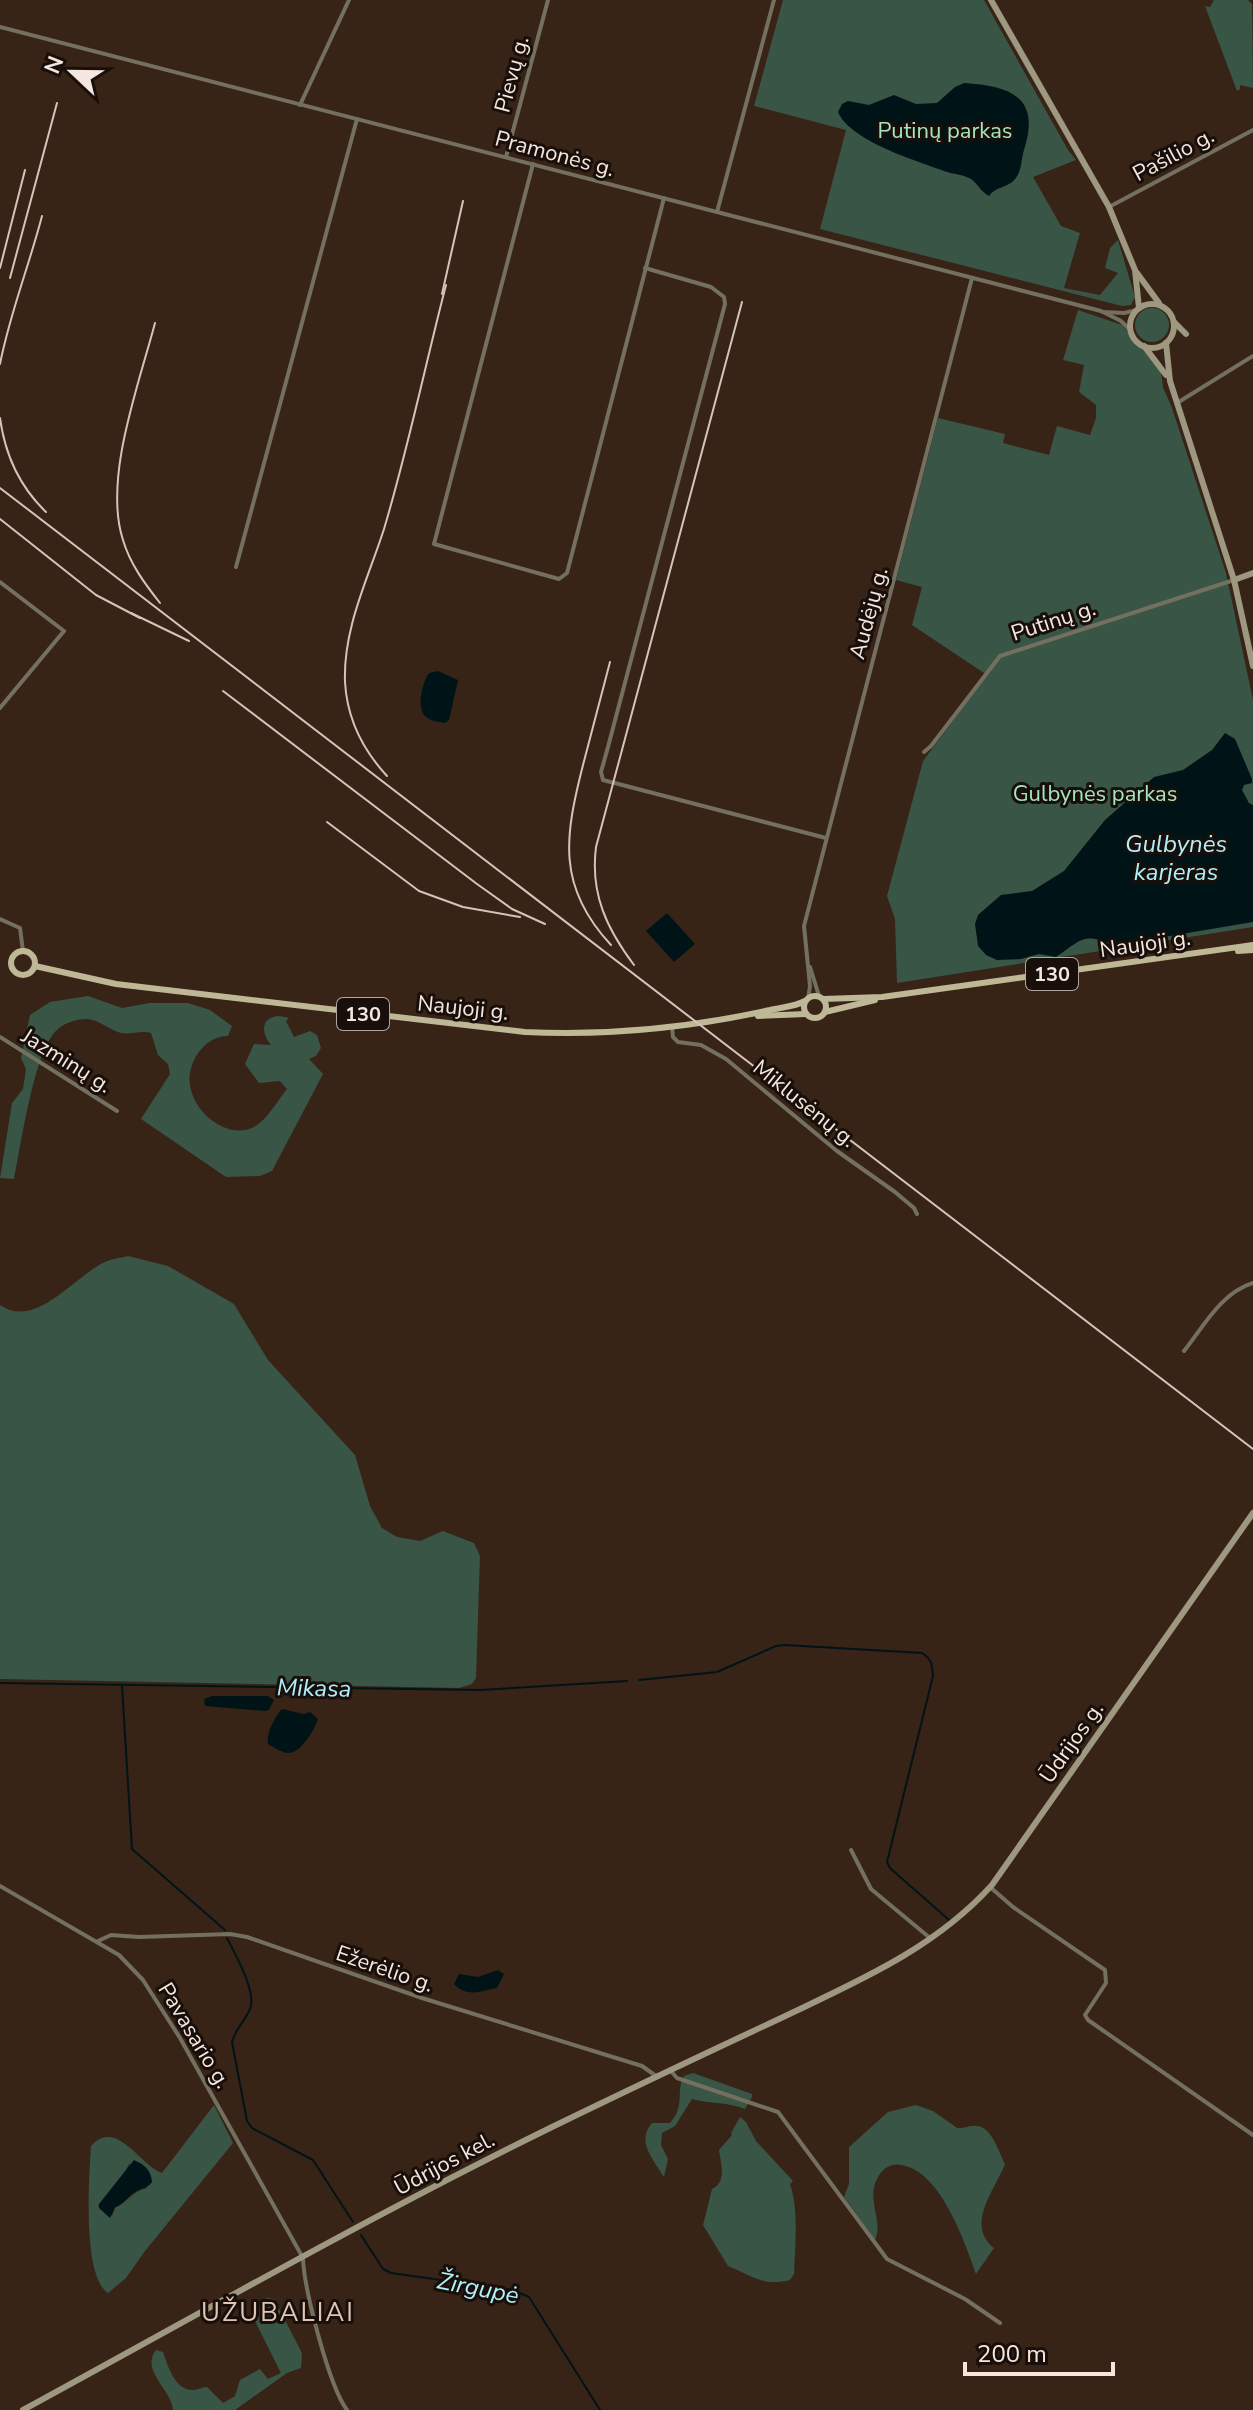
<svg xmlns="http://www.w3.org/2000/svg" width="1253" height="2410" viewBox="0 0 1253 2410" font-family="'Nunito Sans',sans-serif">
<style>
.green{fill:#395545;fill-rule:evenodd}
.water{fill:#001418}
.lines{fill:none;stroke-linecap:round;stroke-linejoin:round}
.stream{stroke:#001418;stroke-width:2}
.street{stroke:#737060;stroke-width:4}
.secondary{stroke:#9d987f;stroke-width:6}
.primary{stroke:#beb897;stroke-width:6}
.rail{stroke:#d4c4bc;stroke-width:2}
.labels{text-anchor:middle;stroke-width:6;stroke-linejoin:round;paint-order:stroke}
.shield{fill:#180f0a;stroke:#b3a69f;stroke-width:2}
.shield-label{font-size:20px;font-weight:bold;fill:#f5e6df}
.street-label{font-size:22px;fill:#f5e6df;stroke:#180f0a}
.park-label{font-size:22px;fill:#a5e5bf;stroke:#180f0a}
.water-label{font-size:24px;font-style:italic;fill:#aff0fc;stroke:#180f0a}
.quarter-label{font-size:26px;letter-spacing:2px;fill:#e0c4b5;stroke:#180f0a}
</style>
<rect width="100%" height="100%" fill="#382317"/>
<!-- green -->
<g class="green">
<polygon points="783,0 984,0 1068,150 1076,160 1033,177 1061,226 1080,233 1064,288 1100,295 1118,273 1105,268 1110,248 1118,240 1135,297 1131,305 1122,306 820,229 846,130 754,106"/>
<polygon points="1214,0 1248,0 1252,4 1253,88 1240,85 1240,89 1237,91 1205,6 1210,7"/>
<circle cx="1152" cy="325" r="17"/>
<polygon points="1078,310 1122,325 1161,371 1163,387 1172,408 1226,573 1253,700 1253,927 897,983 895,919 887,896 923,761 987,675 912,625 922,587 896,580 938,418 1005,434 1003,443 1049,455 1057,426 1090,435 1096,418 1096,405 1079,392 1084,365 1063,360"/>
<path d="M88 996 122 1008 150 1003H188L210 1010 232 1026 228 1036C203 1036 184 1066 191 1090 197 1115 229 1140 254 1127 268 1119 277 1101 287 1089L280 1081 259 1083 245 1064 254 1044 271 1045C256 1026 267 1011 289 1018L286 1021 294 1037 310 1031 317 1035 321 1048 316 1056 309 1059 323 1074 272 1171 260 1176 226 1177 141 1119 170 1074 168 1064 158 1055 151 1033C141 1030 131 1035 121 1033 109 1030 99 1019 86 1019 76 1019 64 1023 57 1030 34 1050 21 1146 14 1179L0 1178 12 1103 23 1089 26 1069 21 1058 30 1015 50 1002Z"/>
<path d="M128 1256 168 1266 234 1304 268 1360 355 1455 370 1506 382 1528 397 1537 420 1541 443 1531 474 1543 480 1556 476 1678 472 1684 459 1688 0 1679V1305C35 1330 74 1277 103 1263 110 1259 120 1258 128 1256Z"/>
<path d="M693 2073 752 2094V2097L745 2109C728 2102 710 2104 692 2099L675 2126 662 2133 661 2145 668 2159 664 2177C653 2159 636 2141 652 2123H670C686 2105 675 2093 684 2076Z"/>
<path d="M214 2105 233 2143 145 2251 126 2278 108 2293C82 2276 89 2177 91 2146 117 2118 138 2164 162 2173ZM129 2164 147 2188C133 2191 127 2202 115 2208L112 2216 98 2206 122 2177Z"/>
<path d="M916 2105 933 2111 957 2128C964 2129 970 2125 977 2126 992 2127 999 2153 1005 2164 995 2190 965 2224 994 2248L976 2274C965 2242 940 2170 901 2165 890 2163 882 2169 877 2179 866 2199 884 2223 875 2240L844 2197 849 2184V2147L888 2112Z"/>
<path d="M740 2117 746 2122 756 2141 793 2181 790 2184C799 2211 795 2245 794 2274L790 2280C762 2287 751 2275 728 2266L703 2225 712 2189C727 2182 721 2164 719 2150L732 2135 731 2133Z"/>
<path d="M267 2298 274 2299 302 2353 301 2368 287 2373 235 2410H173C172 2390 140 2371 156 2350L163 2352C168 2366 175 2392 195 2390 199 2389 203 2387 207 2387L223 2403 235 2396 240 2380 260 2369 268 2379 281 2373 252 2315Z"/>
</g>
<!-- water -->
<g class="water">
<path d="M964 83C1011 86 1041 97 1024 150 1021 159 1022 171 1015 179 1008 188 996 186 989 196 981 192 978 184 971 179 964 175 954 174 947 172 917 161 850 141 838 112L842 104 848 101 869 105 894 95 916 104 937 103 955 87Z"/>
<path d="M438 671 458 680 449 720 445 723C439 722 431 721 426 717 416 708 422 683 429 673Z"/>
<path d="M1225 733 1235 739 1252 779V783L1244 785 1242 790 1249 803 1253 805V922L1116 945C1082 933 1084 938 1056 957L1039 954 1021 959 997 960 986 955 978 946 975 924 978 915 1001 895 1032 891 1064 871 1105 820 1154 777 1183 770 1212 750Z"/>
<polygon points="667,913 695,944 674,962 646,931"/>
<polygon points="212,1696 268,1696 274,1700 269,1710 265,1711 205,1706 204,1699"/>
<path d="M282 1709 304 1714 310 1712 318 1719C315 1729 300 1755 287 1753 281 1752 273 1747 268 1744 266 1734 275 1716 282 1709Z"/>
<path d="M498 1970 504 1974 497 1988C481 1991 467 1998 454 1984L459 1974 478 1977Z"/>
<path d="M134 2160C145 2165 151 2170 152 2182 147 2189 143 2187 135 2192 127 2197 125 2204 115 2207L110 2218 99 2208V2204Z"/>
</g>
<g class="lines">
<!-- stream -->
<g class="stream">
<path d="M639 1680 717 1672 776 1646 785 1645 922 1653C932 1659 932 1665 933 1676L887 1862 890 1868 949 1920"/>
<polyline points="0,1683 480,1690 627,1681"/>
<polyline points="122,1686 132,1849 225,1930"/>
<path d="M227 1938C235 1954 257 1992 250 2009 245 2021 235 2029 232 2042L247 2121 252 2128 313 2160 353 2222"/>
<polyline points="361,2235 383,2269 391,2273 513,2290 529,2297 600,2410"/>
</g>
<!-- street -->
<g class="street">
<polyline points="0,27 1101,311 1121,321 1131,331"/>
<polyline points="300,105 349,0"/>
<polyline points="506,157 548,0"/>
<polyline points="533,164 434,544 559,579 567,573 664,198"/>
<polyline points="1109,207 1253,130"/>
<polyline points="717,212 774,0"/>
<polyline points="645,268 711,287 724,297 725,304 608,747 601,772 603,780 826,838"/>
<polyline points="1103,312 1124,313 1137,310"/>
<polyline points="1177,403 1253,356"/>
<polyline points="236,567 357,119"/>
<polyline points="0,582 64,631 0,708"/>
<polyline points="924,752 931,746 1000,656 1234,580"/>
<polyline points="0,919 20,928 23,951"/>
<polyline points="810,967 819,996"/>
<polyline points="808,999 810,986 804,926 972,278"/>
<polyline points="672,1027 673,1037 678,1042 701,1045 726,1059 837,1151 895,1192 914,1208 917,1214"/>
<polyline points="0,1037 117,1111"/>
<path d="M1184 1351C1204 1326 1221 1293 1253 1283"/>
<polyline points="851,1850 871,1889 930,1938"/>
<path d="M0 1886 119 1955 143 1980 180 2038 303 2258C304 2289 329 2386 347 2410"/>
<polyline points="990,1887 1013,1907 1105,1970 1106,1983 1085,2015 1088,2020 1253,2135"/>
<polyline points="98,1941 111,1935 139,1937 230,1934 247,1937 422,1998 642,2066 656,2076"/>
<polyline points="670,2070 677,2078 778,2112 887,2259 965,2299 1000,2323"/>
</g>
<!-- secondary -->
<g class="secondary">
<polyline points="991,0 1109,207 1135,270 1139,308"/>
<polyline points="1137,273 1159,303"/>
<circle cx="1152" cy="326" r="22"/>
<polyline points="1174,322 1186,334"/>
<polyline points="1166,343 1170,381 1234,580 1253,666"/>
<polyline points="1144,346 1166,375"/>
<polyline points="1234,580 1253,573"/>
<path d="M23 2410C197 2315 371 2216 550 2128 626 2091 702 2055 779 2019 856 1982 933 1950 992 1885L1253 1513"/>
</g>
<!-- primary -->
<g class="primary">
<circle cx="23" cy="963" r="12"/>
<polyline points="1238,951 1253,950"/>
<path d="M35 966 116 984 525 1032C608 1036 689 1028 770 1010 782 1007 794 1007 805 1001"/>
<circle cx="815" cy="1007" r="11"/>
<polyline points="823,999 882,997 1253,945"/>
<polyline points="825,1012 875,1000"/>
<polyline points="758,1016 806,1014"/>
</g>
<!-- rail -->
<g class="rail">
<polyline points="0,268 25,170"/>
<polyline points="10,278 57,103"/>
<polyline points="442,294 463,201"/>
<path d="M155 323C139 384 103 479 123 540 130 564 145 584 160 603"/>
<path d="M0 364C10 313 29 266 42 216"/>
<path d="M0 418C5 455 19 486 46 512"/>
<polyline points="0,488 1253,1449"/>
<polyline points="0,519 96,595 140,618"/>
<polyline points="131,613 189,641"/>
<path d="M610 662C601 696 592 731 583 765 565 836 556 886 611 945"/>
<polyline points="223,691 477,884 512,909 545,924"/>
<path d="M387 776C363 750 347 718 345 682 343 628 368 579 384 529 408 449 425 366 446 285"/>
<polyline points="327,822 419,891 463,907 520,917"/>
<path d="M634 965C607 929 590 894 596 847L742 302"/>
</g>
</g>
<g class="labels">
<!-- shield labels -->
<g class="shield">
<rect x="1026" y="958" width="52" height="32" rx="6"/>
<rect x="337" y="998" width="52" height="32" rx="6"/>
</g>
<g class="shield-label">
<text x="1052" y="981">130</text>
<text x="363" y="1021">130</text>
</g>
<!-- street labels -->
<g class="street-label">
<text transform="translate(511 74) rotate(-75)" y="8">Pievų g.</text>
<text transform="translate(555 153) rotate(15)" y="8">Pramonės g.</text>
<text transform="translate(1173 154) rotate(-28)" y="8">Pašilio g.</text>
<text transform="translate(868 613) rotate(-75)" y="8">Audėjų g.</text>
<text transform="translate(1053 620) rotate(-18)" y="8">Putinų g.</text>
<text transform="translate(1145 943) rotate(-8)" y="8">Naujoji g.</text>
<text transform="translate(463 1007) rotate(6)" y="8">Naujoji g.</text>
<text transform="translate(67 1060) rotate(32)" y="8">Jazminų g.</text>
<text transform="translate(805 1103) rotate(39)" y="8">Miklusėnų g.</text>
<text transform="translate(1071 1742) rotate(-55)" y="8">Ūdrijos g.</text>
<text transform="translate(385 1968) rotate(19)" y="8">Ežerėlio g.</text>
<text transform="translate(195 2035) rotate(59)" y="8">Pavasario g.</text>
<text transform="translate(444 2163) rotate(-28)" y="8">Ūdrijos kel.</text>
</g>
<!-- park labels -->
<g class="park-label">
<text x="945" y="138">Putinų parkas</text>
<text x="1095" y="801">Gulbynės parkas</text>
</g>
<!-- water labels -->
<g class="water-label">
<text x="1176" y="852">Gulbynės<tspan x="1176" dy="28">karjeras</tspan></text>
<text transform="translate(314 1688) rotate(1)" y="8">Mikasa</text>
<text transform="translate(478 2288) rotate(11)" y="8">Žirgupė</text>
</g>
<!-- quarter labels -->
<g class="quarter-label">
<text x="278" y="2321">UŽUBALIAI</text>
</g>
</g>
<!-- north arrow -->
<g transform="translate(72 72) rotate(292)" stroke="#180f0a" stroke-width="6" paint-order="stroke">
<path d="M0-6L14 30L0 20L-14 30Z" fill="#f5e6df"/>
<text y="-12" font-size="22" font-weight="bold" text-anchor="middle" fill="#f5e6df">N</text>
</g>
<!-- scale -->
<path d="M965 2362v12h148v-12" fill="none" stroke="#f5e6df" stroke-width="4"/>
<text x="977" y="2362" font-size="24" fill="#f5e6df" stroke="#180f0a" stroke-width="6" paint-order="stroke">200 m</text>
</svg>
